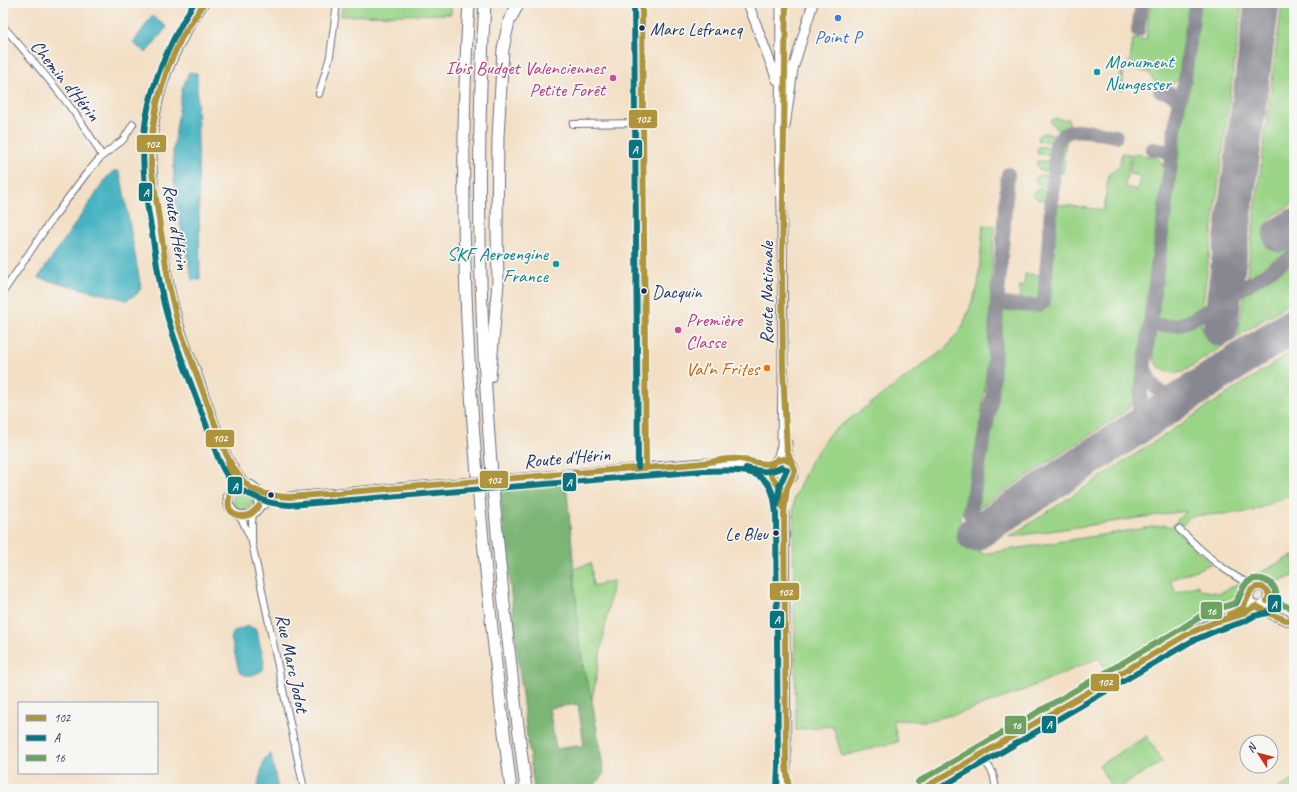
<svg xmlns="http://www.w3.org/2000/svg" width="1297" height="792" viewBox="0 0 1297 792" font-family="Caveat,sans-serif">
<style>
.green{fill:#9ad487;stroke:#5a8272}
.forest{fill:#7bb674;stroke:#4b7269;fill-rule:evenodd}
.water{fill:#45b2c1;stroke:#307090}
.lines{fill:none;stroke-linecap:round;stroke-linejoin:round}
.taxiway{stroke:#878791;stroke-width:14}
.runway{stroke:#878791;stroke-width:35}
.street-casing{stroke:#676d82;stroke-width:8}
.secondary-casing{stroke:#676d82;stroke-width:11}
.highway-casing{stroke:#676d82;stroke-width:13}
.street{stroke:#fff;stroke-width:6}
.secondary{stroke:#fff;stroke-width:9}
.highway{stroke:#fff;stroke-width:11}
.secondary-bridge-casing{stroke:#676d82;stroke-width:11;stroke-linecap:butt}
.secondary-bridge{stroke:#fff;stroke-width:9}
.bus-1-casing{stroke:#f6f6f2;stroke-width:9}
.bus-2-casing{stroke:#f6f6f2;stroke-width:9}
.bus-3-casing{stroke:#f6f6f2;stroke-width:9}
.bus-1{stroke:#af943b;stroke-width:6}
.bus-2{stroke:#0b737d;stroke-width:6}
.bus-3{stroke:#6ea262;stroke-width:6}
.shop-dot{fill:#3f7fe0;stroke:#f6f6f2;stroke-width:1.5}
.bus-dot{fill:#1b2f5e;stroke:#f6f6f2;stroke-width:1.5}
.culture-dot{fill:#0f9aa8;stroke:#f6f6f2;stroke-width:1.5}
.hotel-dot{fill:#d1479c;stroke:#f6f6f2;stroke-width:1.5}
.food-dot{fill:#e8710a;stroke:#f6f6f2;stroke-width:1.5}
.labels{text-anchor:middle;stroke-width:3.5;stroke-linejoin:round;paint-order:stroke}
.bus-label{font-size:18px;fill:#1b2f5e;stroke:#f6f6f2;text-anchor:start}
.shop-label{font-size:19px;fill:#366cbe;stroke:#f6f6f2}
.culture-label{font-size:19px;fill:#0d838f;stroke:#f6f6f2;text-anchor:start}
.hotel-label{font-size:19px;fill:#b23c85;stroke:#f6f6f2;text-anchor:end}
.street-label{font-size:19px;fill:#1b2f5e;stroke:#f6f6f2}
.food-label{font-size:19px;fill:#c56008;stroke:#f6f6f2;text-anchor:end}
.line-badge{stroke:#f6f6f2;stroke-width:1.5}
.badge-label{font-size:11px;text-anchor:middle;font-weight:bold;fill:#fff}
</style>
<rect width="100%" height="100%" fill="#f6f6f2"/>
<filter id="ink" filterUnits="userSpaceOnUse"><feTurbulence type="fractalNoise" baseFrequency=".025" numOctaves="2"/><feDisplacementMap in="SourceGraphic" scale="8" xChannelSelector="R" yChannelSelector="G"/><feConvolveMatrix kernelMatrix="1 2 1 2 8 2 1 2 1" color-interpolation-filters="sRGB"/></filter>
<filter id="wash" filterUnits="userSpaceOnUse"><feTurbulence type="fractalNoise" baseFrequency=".012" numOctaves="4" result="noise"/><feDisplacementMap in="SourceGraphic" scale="16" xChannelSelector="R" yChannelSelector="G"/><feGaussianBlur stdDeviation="0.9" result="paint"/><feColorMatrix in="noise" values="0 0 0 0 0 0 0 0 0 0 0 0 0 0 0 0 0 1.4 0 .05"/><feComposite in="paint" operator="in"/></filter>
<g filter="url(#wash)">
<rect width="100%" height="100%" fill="#f3dfc4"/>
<!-- green -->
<g class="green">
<polygon points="343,3 451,3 451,14 341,16"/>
<polygon points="1150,3 1191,3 1181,77 1171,85 1156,83 1148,72 1125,68 1124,70 1122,91 1119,90 1121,72 1130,61 1133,39 1146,40"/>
<polygon points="1198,3 1242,3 1202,310 1179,321 1159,323 1157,323"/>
<polygon points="1282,3 1294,3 1294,203 1270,218 1292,253 1246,283"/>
<polygon points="1055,118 1065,120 1068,118 1070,127 1062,131 1057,130 1050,121"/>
<polygon points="1044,133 1057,136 1054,142 1039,141 1038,140 1038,136"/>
<polygon points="1067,136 1063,160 1065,161 1063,173 1057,173 1059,145"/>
<polygon points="1038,147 1053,147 1052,155 1037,154"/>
<polygon points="1122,153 1130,154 1125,187 1138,190 1140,176 1129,174 1132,154 1156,157 1162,163 1164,170 1134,400 1126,411 974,511 995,398 1001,312 1004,307 1007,306 1039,308 1046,304 1055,204 1104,210 1108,177 1115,168 1119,168"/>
<polygon points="1037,161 1052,161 1051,171 1040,171 1037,166"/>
<polygon points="1040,175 1051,175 1051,186 1039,185 1035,180 1036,177"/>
<polygon points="1039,189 1050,190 1049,197 1047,200 1038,199 1034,196 1034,192"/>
<polygon points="983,225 994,226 987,366 980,426 962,514 959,518 982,554 1165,525 1171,527 1186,511 1009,537 1294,350 1294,494 1250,512 1192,516 1177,531 1211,564 1170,580 1176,593 1198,585 1200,590 1220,593 1294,555 1294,576 1268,585 1188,628 1109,675 1099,658 1012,695 957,714 925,721 893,720 898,742 842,756 833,726 796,730 793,531 794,499 810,462 829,434 945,349 962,328 978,286"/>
<path d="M1294 259V300L1183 372C1171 376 1154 369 1153 355 1153 347 1155 339 1156 332L1158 330 1182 328 1202 318 1201 327 1238 332 1245 291Z"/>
<polygon points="1025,274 1044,275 1042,294 1034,303 1019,302 1020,286 1024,286"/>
<circle cx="243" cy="500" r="10"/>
<polygon points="591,563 593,586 613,581 592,700 583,668 578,632 574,569"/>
<polygon points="1147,736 1162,762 1129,781 1121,789 1101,789 1110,784 1099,765"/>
<polygon points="1294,779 1294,789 1277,789"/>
</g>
<!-- forest -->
<path class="forest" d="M566 481 574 569 578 632 583 668 592 700 604 773 592 789H534L524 712 499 485ZM578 704 584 745 556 749 549 708Z"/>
<!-- water -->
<g class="water">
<polygon points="152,16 167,27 146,53 133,43"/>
<polygon points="189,72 197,73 200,279 192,280 175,198 173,152 182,89"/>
<polygon points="113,171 118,171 121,176 141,288 137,294 127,300 38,278 108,176"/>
<path d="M248 626 256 629 264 661 263 670C254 675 247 679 239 671L231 638 234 631Z"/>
<polygon points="271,754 278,789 257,789 264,760 268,755"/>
</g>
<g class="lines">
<!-- taxiway -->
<g class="taxiway">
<polyline points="1138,31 1142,3"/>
<path d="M1160 91C1169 93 1178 93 1178 105"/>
<path d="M1152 149C1161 150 1170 150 1171 161"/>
<polyline points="997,308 1008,174"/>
<polyline points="1150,326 1178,325 1191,320 1223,301 1294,255"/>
<path d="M1145 369C1150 383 1160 398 1177 396 1181 396 1186 394 1190 393"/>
<polyline points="1128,433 1135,426 1138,417 1178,105 1184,85 1195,3"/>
<path d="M994 522C983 525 975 526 970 514L992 397 997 308 1002 304 1039 306 1044 301 1056 145C1058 139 1063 134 1069 132 1077 128 1106 134 1116 136"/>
</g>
<!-- runway -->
<g class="runway">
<polyline points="1280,235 1294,226"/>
<polyline points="1220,329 1262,3"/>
<polyline points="974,534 1294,325"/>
</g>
</g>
</g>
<g filter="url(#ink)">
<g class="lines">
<defs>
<g id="street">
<polyline points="642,3 646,467"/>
<path d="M3 26C38 67 76 108 102 156"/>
<polyline points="319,94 330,56 337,3"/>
<polyline points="573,124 643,123"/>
<polyline points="3,292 50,222 86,174 102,156 123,140 133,124"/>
<polyline points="253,513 252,523 252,543 304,789"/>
<polyline points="239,516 243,522 250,537"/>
<path d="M1179 529C1199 548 1230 579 1257 586"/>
<polyline points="981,755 993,773 996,789"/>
</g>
<g id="secondary">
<path d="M204 3C183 34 166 65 158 101 147 148 153 194 161 240 166 264 168 288 175 311 180 332 188 352 196 372 206 400 216 429 227 457L237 474 246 485"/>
<polyline points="748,3 777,80"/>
<polyline points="785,126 793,69 813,3"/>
<polyline points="787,443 787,453 790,461"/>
<circle cx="782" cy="471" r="12"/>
<polyline points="778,459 782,446 783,375 782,210 780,138 781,3"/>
<polyline points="510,479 703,463 741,463 761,468 770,474"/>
<polyline points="776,482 781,493 784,513 786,766 785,789"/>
<circle cx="244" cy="500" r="16"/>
<polyline points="259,506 269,501 290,497 461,483"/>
<polyline points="1259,607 1273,615 1294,623"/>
<path d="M1237 611C1249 604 1245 593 1253 588 1264 581 1272 594 1266 603L1259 607 1252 605 1248 597"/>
<polyline points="922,789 1188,634 1215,622 1240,615 1256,606"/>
</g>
<g id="highway">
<path d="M469 3C452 266 478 528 511 789"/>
<path d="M485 3C468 266 492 528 526 789"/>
<polyline points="490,377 498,282 497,230 498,137 503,49 509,21 519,3"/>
</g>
</defs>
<!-- street casing -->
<use href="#street" class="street-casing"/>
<!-- secondary casing -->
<use href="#secondary" class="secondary-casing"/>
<!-- highway casing -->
<use href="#highway" class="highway-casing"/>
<!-- street -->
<use href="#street" class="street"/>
<!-- secondary -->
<use href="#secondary" class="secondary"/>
<!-- highway -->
<use href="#highway" class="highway"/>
<defs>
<polyline id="secondary-bridge" points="461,483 510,479"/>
</defs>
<!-- secondary-bridge casing -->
<use href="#secondary-bridge" class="secondary-bridge-casing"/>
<!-- secondary-bridge -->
<use href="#secondary-bridge" class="secondary-bridge"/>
<defs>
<g id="bus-1">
<path d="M204 3 182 37 168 67 157 103 152 134 151 165 169 286 178 324 226 454C243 487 252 495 290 497L646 467"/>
<polyline points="642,3 646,467"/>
<polyline points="786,3 782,264 783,368 787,451 795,471 787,488 784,513 786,766 789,789"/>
<path d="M228 461C230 468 231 475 231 483 231 494 221 514 241 516 249 517 254 512 259 506"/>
<path d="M631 469C655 467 679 466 703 463 717 461 724 458 739 459 753 460 766 469 778 459"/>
<polyline points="783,508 780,488 771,475 770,468 776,461 784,459 792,463 795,471"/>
<polyline points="1230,614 1243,608 1251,590 1256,587 1262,587 1267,591 1269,595 1267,601"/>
<polyline points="922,789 1188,634 1215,622 1240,615 1256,606 1273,615 1294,623"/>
</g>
<g id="bus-2">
<path d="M194 3C169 43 148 87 144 134 141 167 146 201 152 233 156 258 159 283 165 308 175 346 191 382 204 419 213 441 218 467 234 485 239 490 243 491 249 494 266 502 271 504 290 505L703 471C725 471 764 465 772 492 775 499 775 507 776 514L778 766 777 789"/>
<polyline points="634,3 638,467"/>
<path d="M746 468C759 471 770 474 782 467L787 470 780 484 777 505"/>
<path d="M938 789 1192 641 1218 630 1243 622 1254 616 1267 613 1276 602 1275 589C1268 579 1254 574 1245 585 1241 590 1240 597 1236 603L1208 612 1184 627"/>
</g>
<path id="bus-3" d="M918 782 1184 627 1205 613 1234 603C1240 597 1241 587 1248 582 1256 576 1271 579 1275 589 1277 593 1277 597 1276 601L1278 603 1294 609"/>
</defs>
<!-- bus-1 casing -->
<use href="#bus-1" class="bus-1-casing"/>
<!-- bus-2 casing -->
<use href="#bus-2" class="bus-2-casing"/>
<!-- bus-3 casing -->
<use href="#bus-3" class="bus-3-casing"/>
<!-- bus-1 -->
<use href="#bus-1" class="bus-1"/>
<!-- bus-2 -->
<use href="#bus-2" class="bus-2"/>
<!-- bus-3 -->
<use href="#bus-3" class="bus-3"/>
</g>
</g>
<!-- markers -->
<circle class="shop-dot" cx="838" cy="18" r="4"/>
<g class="bus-dot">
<circle cx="642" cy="28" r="3.5"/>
<circle cx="644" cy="291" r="3.5"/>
<circle cx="271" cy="495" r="3.5"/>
<circle cx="776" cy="533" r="3.5"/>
</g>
<g class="culture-dot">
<circle cx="1097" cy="72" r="4"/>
<circle cx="556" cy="264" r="4"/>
</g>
<g class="hotel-dot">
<circle cx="613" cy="78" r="4"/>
<circle cx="678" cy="330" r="4"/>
</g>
<circle class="food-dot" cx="767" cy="368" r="4"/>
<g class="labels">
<!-- bus labels -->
<g class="bus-label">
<text x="650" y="35">Marc Lefrancq</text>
<text x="652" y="298">Dacquin</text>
<text x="768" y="540" text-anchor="end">Le Bleu</text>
</g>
<!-- shop labels -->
<g class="shop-label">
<text x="838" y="43">Point P</text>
</g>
<!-- culture labels -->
<g class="culture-label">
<text x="1105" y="68">Monument<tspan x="1105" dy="22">Nungesser</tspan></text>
<text x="548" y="260" text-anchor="end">SKF Aeroengine<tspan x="548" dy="22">France</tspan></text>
</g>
<!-- hotel labels -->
<g class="hotel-label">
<text x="605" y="74">Ibis Budget Valenciennes<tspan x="605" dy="22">Petite Forêt</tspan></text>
<text x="686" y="326" text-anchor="start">Première<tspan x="686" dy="22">Classe</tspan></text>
</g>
<!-- street labels -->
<g class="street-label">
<text transform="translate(66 80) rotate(51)" y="7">Chemin d'Hérin</text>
<text transform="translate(177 227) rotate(81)" y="7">Route d'Hérin</text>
<text transform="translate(766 293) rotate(-90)" y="7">Route Nationale</text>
<text transform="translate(567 457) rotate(-5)" y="7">Route d'Hérin</text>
<text transform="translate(293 663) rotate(78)" y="7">Rue Marc Jodot</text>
</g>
<!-- food labels -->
<g class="food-label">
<text x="759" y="375">Val'n Frites</text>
</g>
</g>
<g class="line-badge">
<rect x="628" y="109" width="30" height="20" rx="4" fill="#af943b"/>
<rect x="136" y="134" width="31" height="19" rx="4" fill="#af943b"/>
<rect x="628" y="139" width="15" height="20" rx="4" fill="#0b737d"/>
<rect x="138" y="182" width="15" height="20" rx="4" fill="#0b737d"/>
<rect x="205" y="429" width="30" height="19" rx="4" fill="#af943b"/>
<rect x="479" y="470" width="30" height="19" rx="4" fill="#af943b"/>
<rect x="562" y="472" width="15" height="20" rx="4" fill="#0b737d"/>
<rect x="227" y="476" width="16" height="19" rx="4" fill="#0b737d"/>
<rect x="769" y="582" width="31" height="19" rx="4" fill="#af943b"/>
<rect x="1267" y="594" width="15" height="19" rx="4" fill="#0b737d"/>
<rect x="1200" y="601" width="23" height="19" rx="4" fill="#6ea262"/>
<rect x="769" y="610" width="16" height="19" rx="4" fill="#0b737d"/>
<rect x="1090" y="673" width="30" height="19" rx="4" fill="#af943b"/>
<rect x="1041" y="715" width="16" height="19" rx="4" fill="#0b737d"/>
<rect x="1004" y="715" width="23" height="20" rx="4" fill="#6ea262"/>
</g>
<g class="badge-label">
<text x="643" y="123">102</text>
<text x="152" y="148">102</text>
<text x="635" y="153">A</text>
<text x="146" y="196">A</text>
<text x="220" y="442">102</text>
<text x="494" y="484">102</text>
<text x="569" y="486">A</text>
<text x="235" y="490">A</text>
<text x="785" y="596">102</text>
<text x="1274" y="608">A</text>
<text x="1211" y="615">16</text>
<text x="777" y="623">A</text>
<text x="1105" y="686">102</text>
<text x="1049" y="728">A</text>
<text x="1016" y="729">16</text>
</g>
<!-- margin -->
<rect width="1297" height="792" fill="none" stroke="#f6f6f2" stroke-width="16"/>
<!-- legend -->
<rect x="18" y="702" width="140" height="72" fill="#f6f6f2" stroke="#9ea6b7"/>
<rect x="26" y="715" width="20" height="6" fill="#af943b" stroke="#9ea6b7"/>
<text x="54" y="722" font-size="12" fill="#1b2f5e">102</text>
<rect x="26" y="735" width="20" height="6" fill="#0b737d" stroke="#9ea6b7"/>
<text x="54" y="742" font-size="12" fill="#1b2f5e">A</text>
<rect x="26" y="755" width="20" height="6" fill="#6ea262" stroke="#9ea6b7"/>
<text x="54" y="762" font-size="12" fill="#1b2f5e">16</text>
<!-- north arrow -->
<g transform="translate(1259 754) rotate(306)"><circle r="19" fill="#f6f6f2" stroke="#9ea6b7"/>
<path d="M0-3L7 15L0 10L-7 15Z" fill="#c8321e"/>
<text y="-6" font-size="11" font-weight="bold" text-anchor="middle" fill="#1b2f5e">N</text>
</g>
</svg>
